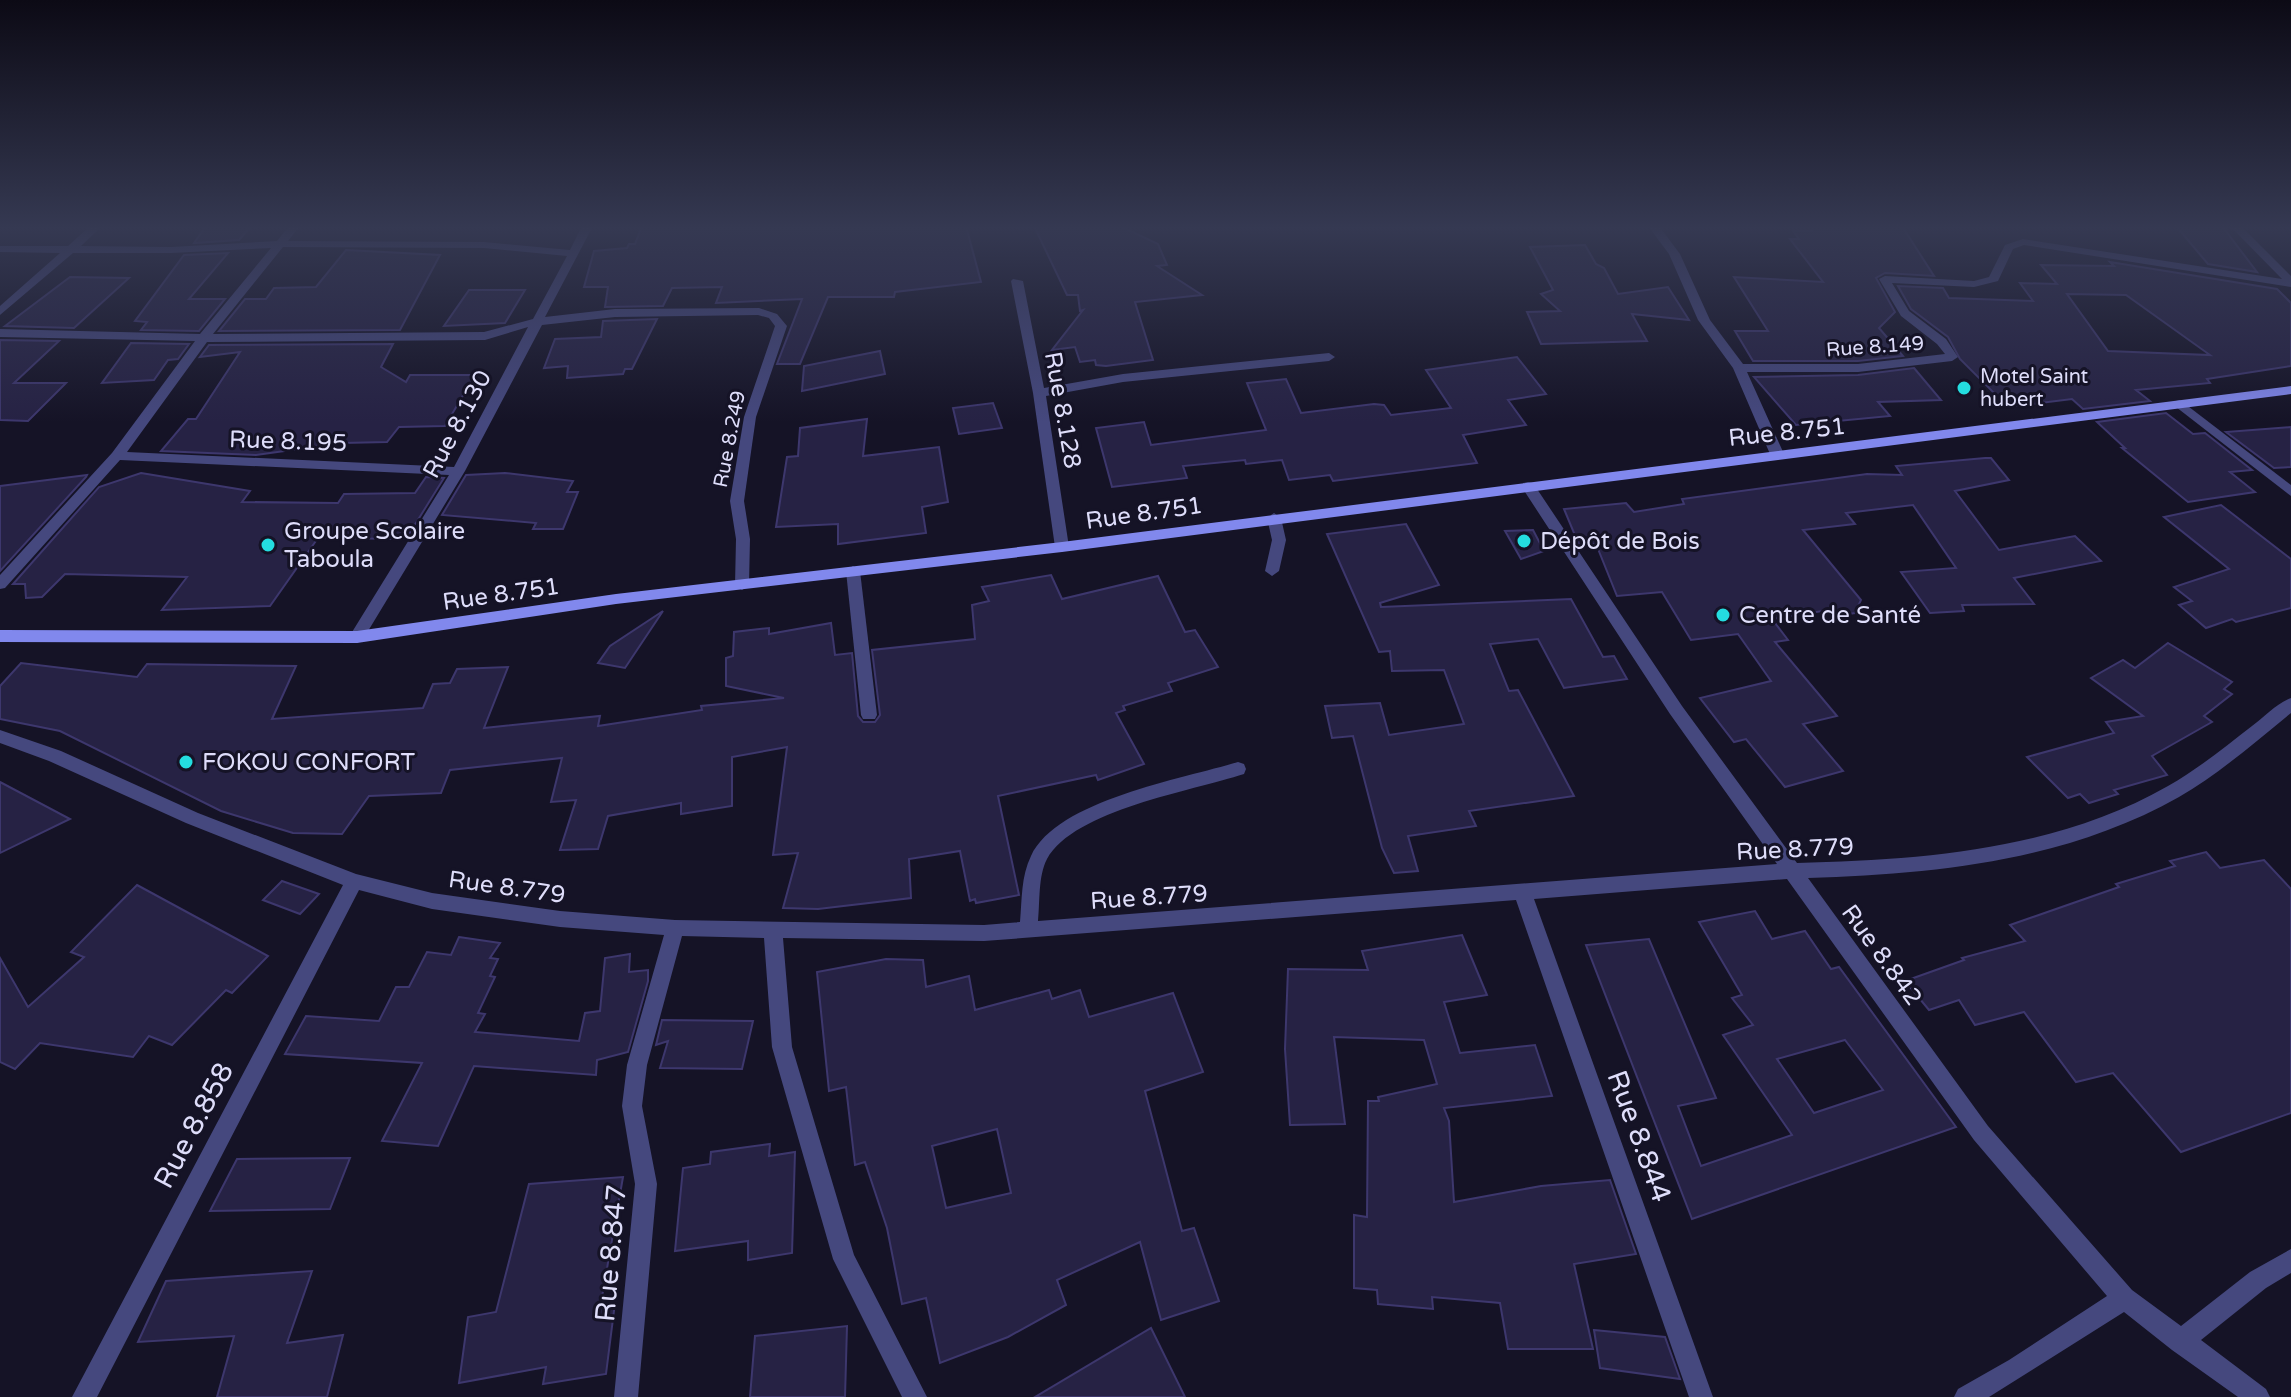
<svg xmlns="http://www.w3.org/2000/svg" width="2291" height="1397" viewBox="0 0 2291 1397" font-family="'Varela Round',sans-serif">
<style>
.building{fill:#262244;stroke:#3d376d;stroke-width:2;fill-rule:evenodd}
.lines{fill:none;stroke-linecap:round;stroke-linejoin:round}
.street{fill:#45487e;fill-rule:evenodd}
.secondary{fill:#8188ed;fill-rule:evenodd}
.poi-dot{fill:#24dde0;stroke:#151326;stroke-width:3}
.labels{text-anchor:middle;stroke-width:6;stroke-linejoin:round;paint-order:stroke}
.far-street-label{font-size:20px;fill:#deddfa;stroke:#151326}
.far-poi-label{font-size:20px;fill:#deddfa;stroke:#151326;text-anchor:start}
.street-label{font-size:24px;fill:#deddfa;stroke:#151326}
.poi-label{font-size:24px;fill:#deddfa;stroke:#151326;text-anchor:start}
.near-street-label{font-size:28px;fill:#deddfa;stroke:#151326}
</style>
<rect width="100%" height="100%" fill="#151326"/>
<!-- building -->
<g class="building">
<polygon points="206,226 251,226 239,240 194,243"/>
<polygon points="642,226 966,226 981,282 895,292 894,297 828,297 800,364 777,364 802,299 716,303 722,287 672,288 663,306 605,307 608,287 584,287 594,251 627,248 629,244 635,244"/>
<polygon points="1034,226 1120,226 1158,244 1167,265 1157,266 1202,295 1135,302 1153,360 1106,366 1096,365 1095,360 1080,362 1075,347 1052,350 1083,310 1080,311 1078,295 1067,295"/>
<polygon points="1812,226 1902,226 1934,276 1885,273 1876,278 1895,312 1879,328 1903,356 1858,361 1753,361 1735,331 1768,331 1734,277 1823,282 1790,239 1799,239 1793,231 1812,231"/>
<polygon points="2176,226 2222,226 2257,272 2208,264"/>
<polygon points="1585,245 1596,264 1604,268 1618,294 1668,287 1689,320 1632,314 1647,341 1541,344 1527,312 1560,311 1541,294 1553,290 1530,247"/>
<polygon points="346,250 440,255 400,330 219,331 245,299 266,299 274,288 316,287"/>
<polygon points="228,253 189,299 225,299 199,331 141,330 147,322 135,321 184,255"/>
<path d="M2110 262 2277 289 2291 303V366L2207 379 2210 383 2136 390 2150 401 2083 409 2072 399 2008 407 1960 359 1948 337 1911 309 1898 286 1943 288 1949 298 2033 301 2020 283 2057 284 2041 265 2114 266ZM2067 294 2126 295 2210 355 2108 351Z"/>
<polygon points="70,277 129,278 74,328 5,326"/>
<polygon points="469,290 525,290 505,323 444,326"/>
<polygon points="657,319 632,369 625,369 623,374 567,378 568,366 544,368 555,339 601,337 603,321"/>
<polygon points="0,340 59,341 14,383 66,383 28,421 0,420"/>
<polygon points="131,343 189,344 178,359 168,360 154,380 102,383"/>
<polygon points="393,344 381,367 406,382 410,375 475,375 445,426 399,427 387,442 342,443 256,455 161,451 188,419 196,419 240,352 200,357 209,345"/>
<polygon points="880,351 885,374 802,391 804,366"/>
<polygon points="1517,357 1546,394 1508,400 1526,425 1463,435 1477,463 1333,481 1330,475 1289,480 1282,460 1246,464 1245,460 1183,466 1187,478 1112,487 1096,428 1144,422 1151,445 1266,430 1247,383 1286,379 1301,413 1374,404 1384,405 1391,415 1451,408 1426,370"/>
<polygon points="1914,368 1941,400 1878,402 1890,416 1796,425 1754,377 1858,375"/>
<polygon points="993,403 1002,428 959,434 953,408"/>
<polygon points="2166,413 2193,434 2205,433 2252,470 2230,472 2255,492 2188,502 2122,448 2125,448 2097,422"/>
<polygon points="867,419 863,456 939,447 948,502 922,507 926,533 838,544 838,524 776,527 787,457 798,456 800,428"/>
<polygon points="2291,427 2291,467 2274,468 2226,432"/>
<polygon points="1985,458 1991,458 2009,480 1955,491 1999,550 2075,536 2101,561 2014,578 2034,604 1962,605 1964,611 1930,613 1901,572 1956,568 1913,505 1846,513 1855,524 1803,530 1861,600 1855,613 1835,616 1829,610 1772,619 1788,640 1775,642 1837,716 1803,724 1843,771 1785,787 1746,739 1734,742 1700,698 1771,681 1738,634 1691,640 1662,592 1617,596 1596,544 1579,545 1564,509 1626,503 1634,512 1684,504 1682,499 1867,474 1902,475 1896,466"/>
<polygon points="141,473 250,491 242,502 338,503 344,494 415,493 426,477 444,478 406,539 318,538 270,606 162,610 187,577 65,574 42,597 26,598 25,584 13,584 99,487"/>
<polygon points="505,473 573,481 567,492 578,492 563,529 533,529 536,523 442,515 466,475"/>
<polygon points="87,475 86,477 0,571 0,486"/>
<polygon points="2221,505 2291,559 2291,608 2236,622 2232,619 2206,628 2179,605 2192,601 2174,587 2229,569 2164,517"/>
<polygon points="1406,524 1439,585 1380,603 1381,607 1571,599 1603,657 1614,656 1627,679 1564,688 1538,639 1490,644 1509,691 1518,690 1574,796 1469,811 1476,826 1408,836 1418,871 1394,873 1382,848 1353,736 1332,738 1325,706 1380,703 1389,735 1464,724 1444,670 1392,671 1390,651 1379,652 1327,534"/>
<polygon points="1533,530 1544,551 1521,559 1505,531"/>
<polygon points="1051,575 1062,599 1158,576 1185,632 1195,630 1218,667 1168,683 1172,691 1123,706 1125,710 1116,713 1144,764 1098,780 1096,775 998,796 1019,895 976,903 975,899 970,901 960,851 909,859 911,898 818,909 783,908 798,853 773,855 787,747 732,757 732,806 681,814 681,803 608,816 598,849 560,850 576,800 551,802 562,758 450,770 441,793 369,796 342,834 293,833 221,811 60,731 0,719 0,686 21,663 137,677 147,664 296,666 272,719 423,708 433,684 450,683 457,669 508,667 484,728 600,716 598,726 702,710 701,706 784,698 726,686 726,658 733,656 734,632 769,628 769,634 831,623 835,655 852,653 858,716 863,722 875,722 880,715 872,650 975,639 972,605 989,601 982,587"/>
<polygon points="663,611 625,668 598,663 610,646"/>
<polygon points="2168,643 2232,682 2224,689 2232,694 2204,716 2212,722 2152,756 2167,775 2114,790 2118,794 2089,803 2080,794 2068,798 2027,757 2114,733 2106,722 2143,716 2091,678 2123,660 2135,668"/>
<polygon points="0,782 70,819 0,853"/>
<polygon points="2206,852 2220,868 2264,860 2291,889 2291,1113 2181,1152 2113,1073 2076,1082 2024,1012 1975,1025 1959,1000 1929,1010 1905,981 1964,960 1962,958 2025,941 2010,925 2119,887 2116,884 2175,866 2170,861"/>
<polygon points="282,881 319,894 300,914 263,900"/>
<polygon points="137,885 268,956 232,993 226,990 172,1045 149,1036 133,1057 40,1043 15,1069 0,1062 0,958 28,1007 84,957 71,952"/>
<path d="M1755 911 1772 939 1805 931 1831 969 1839 967 1956 1127 1692 1219 1586 945 1649 939 1716 1098 1678 1106 1701 1166 1792 1135 1723 1035 1753 1025 1732 998 1742 995 1699 922ZM1845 1040 1883 1090 1814 1113 1777 1059Z"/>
<polygon points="1462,935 1487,995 1444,1002 1460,1053 1535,1045 1552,1096 1444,1108 1449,1121 1454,1202 1541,1186 1610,1180 1636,1254 1574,1264 1593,1349 1508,1349 1500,1303 1432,1297 1433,1309 1378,1304 1377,1290 1354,1288 1354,1215 1367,1217 1368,1101 1379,1101 1378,1097 1437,1084 1424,1040 1334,1037 1345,1124 1290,1125 1285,1049 1288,969 1368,970 1362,951"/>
<polygon points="459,937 500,943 490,958 498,959 490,976 495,977 478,1013 485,1014 475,1032 579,1041 585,1013 600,1011 605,958 630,954 629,972 648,970 648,981 628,1052 597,1060 596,1075 474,1066 438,1146 382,1141 422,1063 285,1054 306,1016 379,1021 396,987 409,987 427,952 451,955"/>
<path d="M886 959 923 960 926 987 969 976 975 1010 1049 990 1052 999 1080 990 1089 1017 1173 993 1203 1072 1145 1091 1182 1231 1194 1228 1219 1301 1161 1320 1140 1242 1057 1280 1066 1305 1008 1337 940 1363 926 1298 902 1304 887 1228 865 1162 855 1165 846 1087 829 1091 817 972ZM997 1129 1011 1193 946 1208 932 1146Z"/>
<polygon points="662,1020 753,1021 742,1069 660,1068 668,1041 656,1045"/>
<polygon points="770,1144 769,1156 795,1152 792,1253 748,1260 748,1241 675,1251 683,1168 710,1164 711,1152"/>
<polygon points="350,1158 330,1209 210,1211 237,1159"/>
<polygon points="623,1177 602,1297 616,1295 606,1374 543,1384 546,1367 459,1383 468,1317 496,1312 529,1184"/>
<polygon points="312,1271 287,1343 343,1335 327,1397 217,1397 234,1336 138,1342 166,1281"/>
<polygon points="847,1326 845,1397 750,1397 755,1336"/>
<polygon points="1151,1328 1185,1397 1035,1397"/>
<polygon points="1594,1330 1665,1337 1680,1379 1600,1368"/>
</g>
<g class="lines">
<!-- street -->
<g class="street">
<path d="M90 226H102L81 246 171 247 277 241 289 226H300L288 241 484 242 570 250 582 226H593L545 317 615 309 759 308 777 314 787 326 756 417 744 501 750 539 749 585 742 590 735 585 736 539 730 501 744 417 775 326 769 318 758 315 615 317 542 325 465 471 362 641 357 643 349 637 449 475 120 460 5 588 0 589V575L112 453 195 341 0 337V329L200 334 271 248 171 253H73L0 315V306L60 253 0 252V246H68ZM283 247 484 248 567 256 533 319 484 332 213 334ZM528 327 454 467 127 452 207 342 485 340Z"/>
<polygon points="1648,226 1659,226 1680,254 1710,320 1743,364 1858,364 1945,354 1937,344 1901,316 1879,279 1885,276 1974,281 1989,277 2005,245 2023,239 2282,279 2230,226 2241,226 2291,276 2291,287 2024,245 2013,249 1998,281 1974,287 1892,283 1909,311 1946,339 1958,357 1952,361 1858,372 1747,372 1784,454 1777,458 1770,454 1733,368 1698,320 1669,254"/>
<polygon points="1013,279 1023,281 1044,388 1123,374 1329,353 1335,357 1329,361 1123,382 1046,396 1069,547 1062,552 1055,547 1033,393 1011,281"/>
<polygon points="2180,400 2291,485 2291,496 2176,407 2176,401"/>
<path d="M1528 482 1533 483 1682 706 1797 863C1923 860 2056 850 2168 786 2198 769 2225 747 2252 726 2264 717 2277 703 2291 698V713C2255 742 2219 774 2179 797 2066 861 1935 874 1808 878L1988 1126 2132 1290 2181 1326 2250 1272 2291 1249V1273L2266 1288 2201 1340 2266 1389 2270 1397H2238L2172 1350 2124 1312 1989 1397H1954L1958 1389 2009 1360 2107 1296 1974 1140 1787 879 1534 899 1713 1397H1689L1516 900 984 941 783 938 792 1047 854 1255 927 1397H902L833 1259 772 1047 764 938 682 936 647 1065 642 1106 657 1184 638 1397H614L635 1184 622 1106 627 1065 664 935 560 927 432 909 359 890 97 1397H72L343 885 186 823 49 761 0 743V730L61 751 198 813 356 874 432 893 560 911 675 920 984 925 1020 922C1022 900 1021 876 1031 856 1057 800 1182 779 1238 762L1244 764 1246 769 1244 774C1192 791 1074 810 1047 859 1038 876 1040 902 1038 921L1777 864 1670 714 1523 489V483Z"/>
<polygon points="1274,513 1281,518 1286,540 1279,571 1272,576 1265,571 1272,540 1267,518"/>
<polygon points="853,566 860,571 877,715 875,719 863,719 861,715 846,571"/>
</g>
<!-- secondary -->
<polygon class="secondary" points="2291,386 2291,394 1062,552 616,604 357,643 0,642 0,630 357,631 616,594 1062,542"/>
</g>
<!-- sky -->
<linearGradient id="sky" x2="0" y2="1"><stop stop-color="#0c0a15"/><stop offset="0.54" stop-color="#353952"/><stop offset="1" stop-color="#353952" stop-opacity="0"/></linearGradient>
<rect width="2291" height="422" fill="url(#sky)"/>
<!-- markers -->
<g class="poi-dot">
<circle cx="1964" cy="388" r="8"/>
<circle cx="1524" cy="541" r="8"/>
<circle cx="268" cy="545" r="8"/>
<circle cx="1723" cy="615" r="8"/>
<circle cx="186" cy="762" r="8"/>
</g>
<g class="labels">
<!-- far-street labels -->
<g class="far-street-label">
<text transform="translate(1875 346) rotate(-4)" y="7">Rue 8.149</text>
<text transform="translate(729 439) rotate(-79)" y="7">Rue 8.249</text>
</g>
<!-- far-poi labels -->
<g class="far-poi-label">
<text x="1980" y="383">Motel Saint<tspan x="1980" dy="23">hubert</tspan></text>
</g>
<!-- street labels -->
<g class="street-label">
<text transform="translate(1063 410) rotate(80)" y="8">Rue 8.128</text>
<text transform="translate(457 424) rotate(-62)" y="8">Rue 8.130</text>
<text transform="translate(1787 432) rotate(-6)" y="8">Rue 8.751</text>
<text transform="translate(288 441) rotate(2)" y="8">Rue 8.195</text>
<text transform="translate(1144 513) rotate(-8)" y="8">Rue 8.751</text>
<text transform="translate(501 594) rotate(-8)" y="8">Rue 8.751</text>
<text transform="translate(1795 849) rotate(-3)" y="8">Rue 8.779</text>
<text transform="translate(507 887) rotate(8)" y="8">Rue 8.779</text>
<text transform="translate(1149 897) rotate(-4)" y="8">Rue 8.779</text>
<text transform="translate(1882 955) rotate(54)" y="8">Rue 8.842</text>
</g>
<!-- poi labels -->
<g class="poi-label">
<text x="284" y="539">Groupe Scolaire<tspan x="284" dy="28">Taboula</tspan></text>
<text x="1540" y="549">Dépôt de Bois</text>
<text x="1739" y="623">Centre de Santé</text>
<text x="202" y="770">FOKOU CONFORT</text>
</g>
<!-- near-street labels -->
<g class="near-street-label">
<text transform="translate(193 1125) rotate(-62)" y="10">Rue 8.858</text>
<text transform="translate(1640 1136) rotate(70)" y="10">Rue 8.844</text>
<text transform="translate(610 1253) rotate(-85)" y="10">Rue 8.847</text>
</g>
</g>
</svg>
